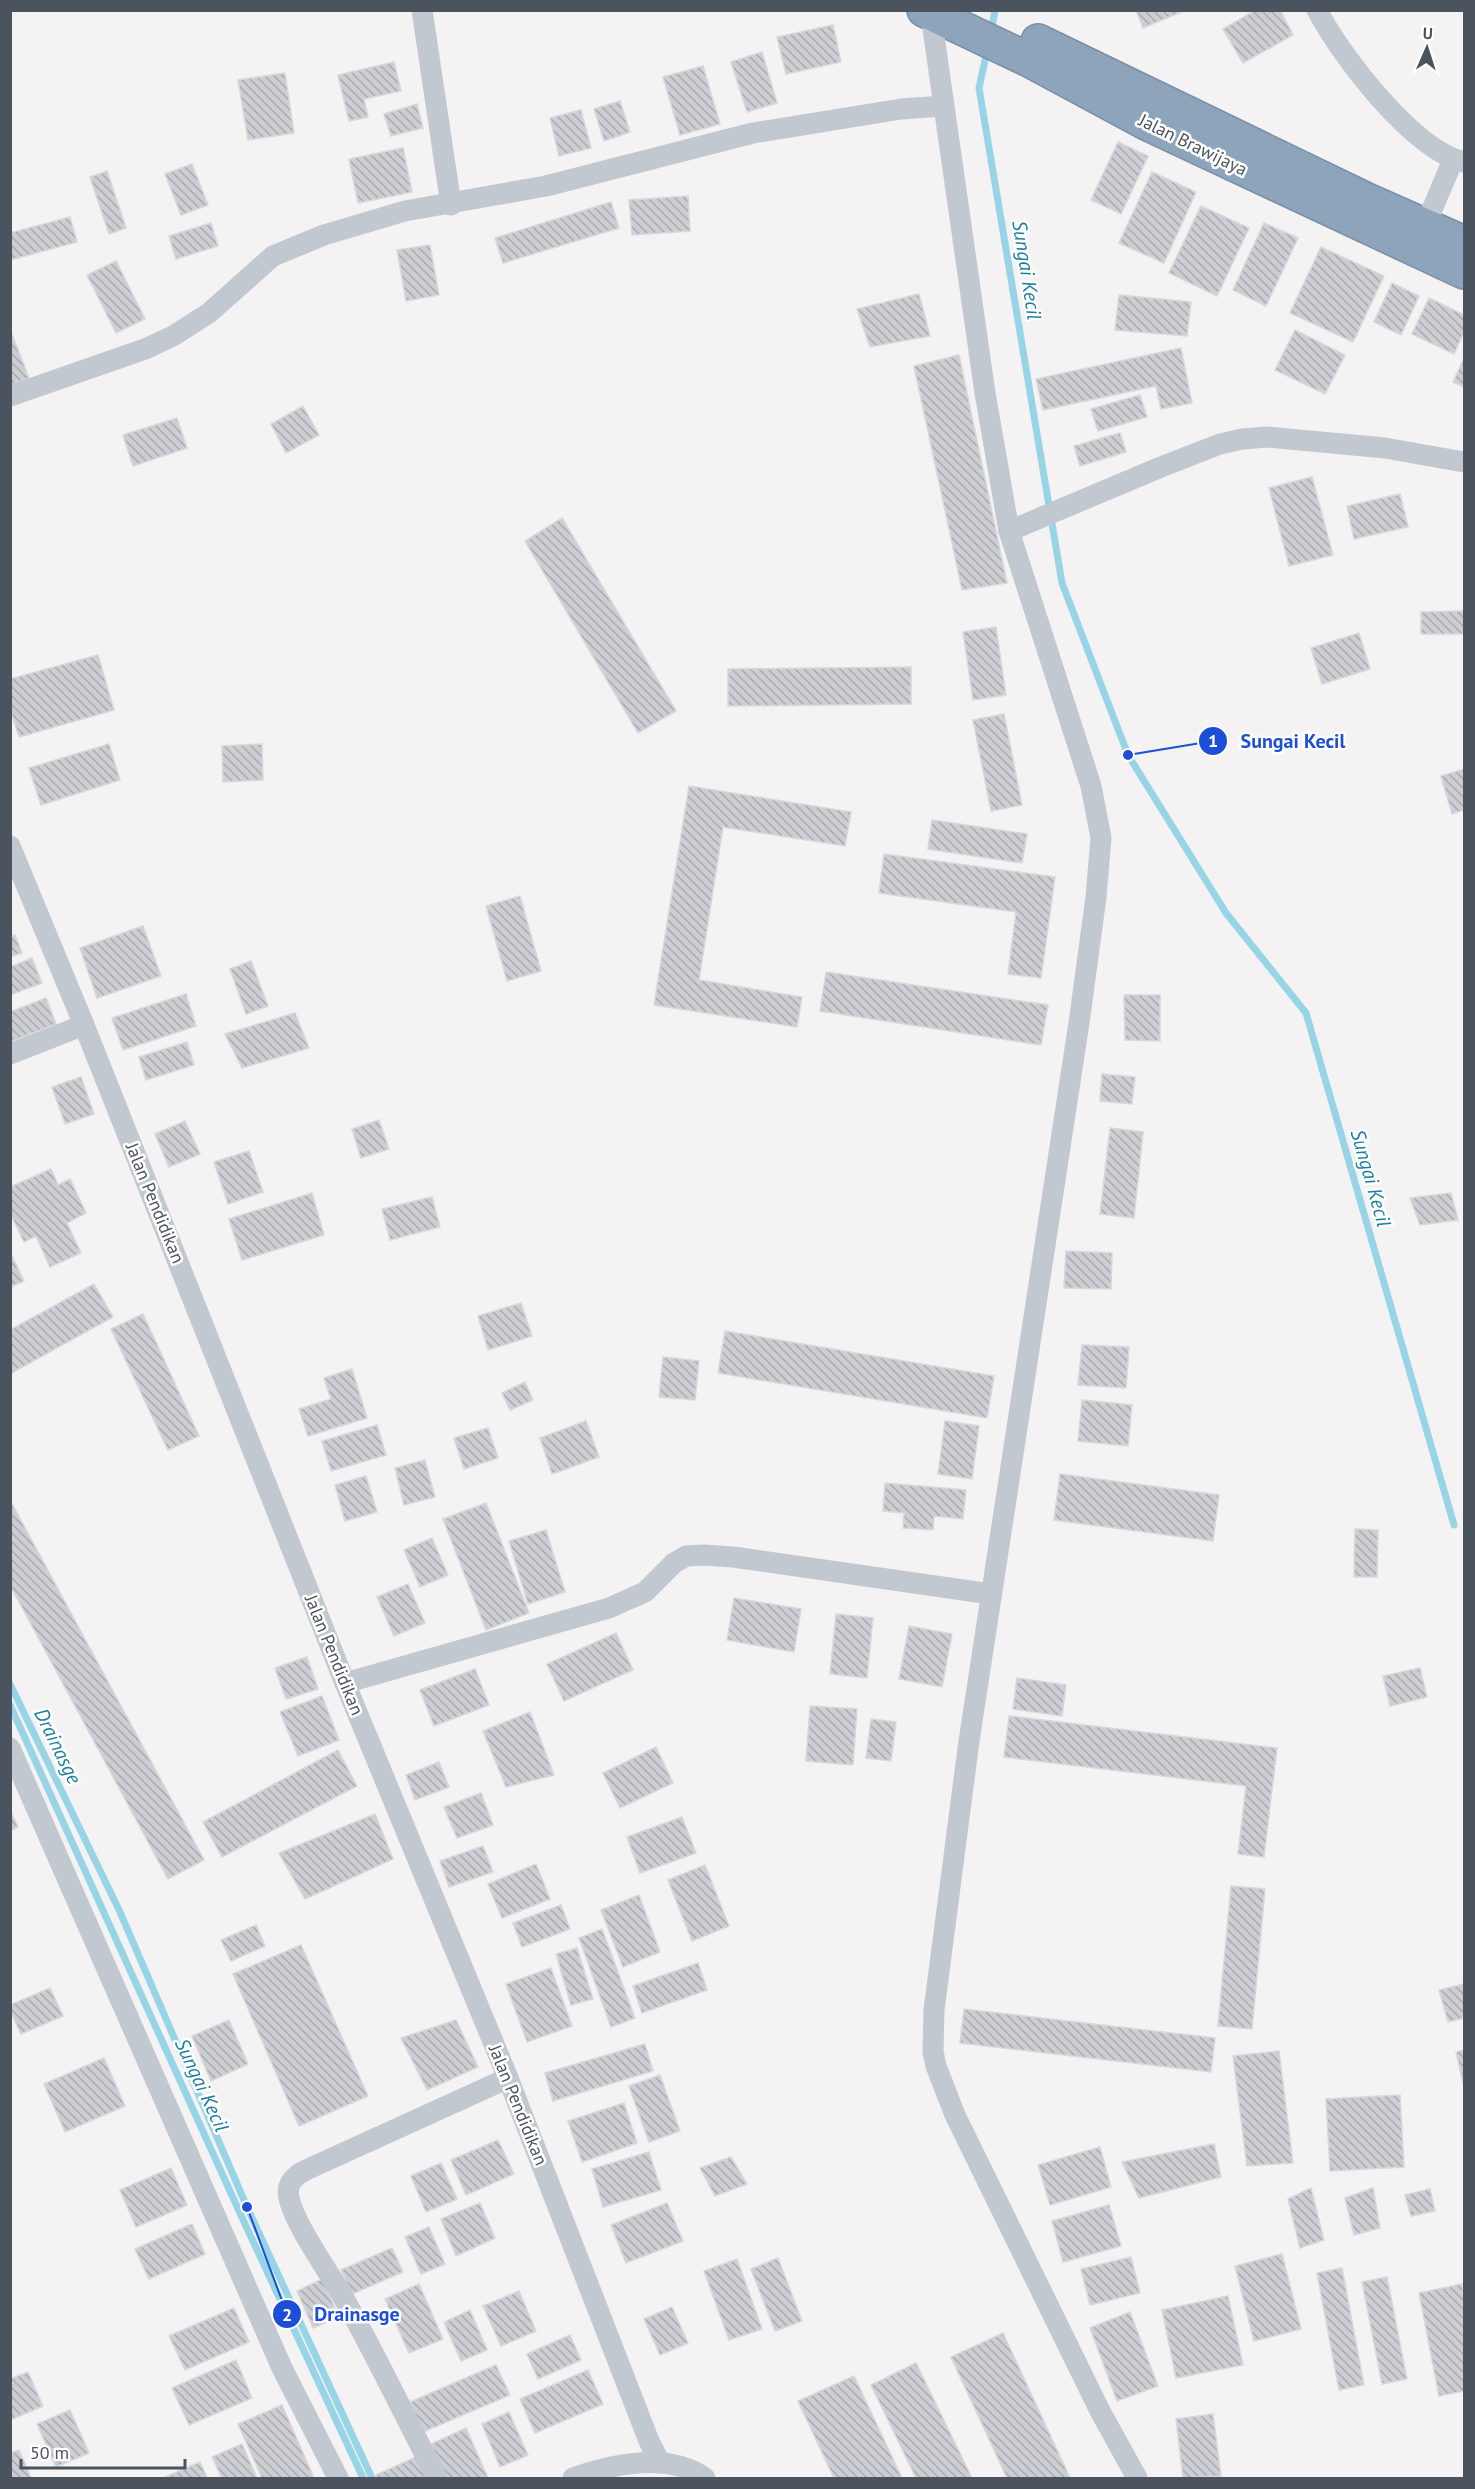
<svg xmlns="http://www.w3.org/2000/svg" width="1475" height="2489" viewBox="0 0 1475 2489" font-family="'PT Sans',sans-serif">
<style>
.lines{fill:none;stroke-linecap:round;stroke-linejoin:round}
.stream{stroke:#96d4e6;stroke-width:7}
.building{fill:url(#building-back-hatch);stroke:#d6d8dc;stroke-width:1.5}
.highway-casing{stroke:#798fa7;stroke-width:36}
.street{stroke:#c1c8cf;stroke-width:21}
.highway{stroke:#8ea4bb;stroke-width:33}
.labels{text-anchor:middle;stroke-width:5;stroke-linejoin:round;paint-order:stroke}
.street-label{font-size:18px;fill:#4b545e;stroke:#fff}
.water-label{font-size:20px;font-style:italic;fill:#197f9c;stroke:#fff}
.leader{fill:none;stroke:#1d4ed8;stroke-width:2}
.callout-dot{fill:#1d4ed8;stroke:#fff;stroke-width:2}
.mark-label{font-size:18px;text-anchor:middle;font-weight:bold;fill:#fff}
.callout-label{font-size:20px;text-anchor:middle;font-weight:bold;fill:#1d4ed8;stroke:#fff;stroke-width:5;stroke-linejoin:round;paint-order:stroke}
</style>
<defs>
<pattern id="building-back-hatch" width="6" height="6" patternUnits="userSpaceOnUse" patternTransform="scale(1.5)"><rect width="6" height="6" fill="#ccced3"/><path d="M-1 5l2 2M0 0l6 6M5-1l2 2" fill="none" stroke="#a8aaae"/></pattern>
</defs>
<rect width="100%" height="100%" fill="#f4f2f2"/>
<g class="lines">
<!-- stream -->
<g class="stream">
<polyline points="991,32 995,10"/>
<polyline points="987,51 979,88 1062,583 1128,755 1226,913 1306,1013 1454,1525"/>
<polyline points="10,1684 120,1912 247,2207 372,2478"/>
<polyline points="10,1705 239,2211 363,2478"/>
</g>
</g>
<!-- building -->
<g class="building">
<polygon points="1136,10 1186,10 1143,28"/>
<polygon points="1256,10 1280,10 1293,35 1243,63 1223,29"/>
<polygon points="833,25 841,62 786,74 777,37"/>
<polygon points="762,52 777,103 747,112 731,62"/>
<polygon points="394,62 401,91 364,99 368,117 349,121 338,75"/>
<polygon points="703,66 720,124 680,135 663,77"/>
<polygon points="285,73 294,133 248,140 238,80"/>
<polygon points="620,101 630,132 604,141 594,109"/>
<polygon points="417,104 423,128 391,136 384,114"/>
<polygon points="581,110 591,148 559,156 550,118"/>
<polygon points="1118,142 1148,156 1121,214 1091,200"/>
<polygon points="403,148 412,192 358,203 349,159"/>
<polygon points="192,164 208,205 181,215 165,174"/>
<polygon points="107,171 126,228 109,234 90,177"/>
<polygon points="1152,172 1196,192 1164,263 1119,243"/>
<polygon points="688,196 690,231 632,235 629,200"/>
<polygon points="611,202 619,228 503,263 495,238"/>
<polygon points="1201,206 1249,228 1217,296 1169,273"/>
<polygon points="70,217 77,242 10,260 10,233"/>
<polygon points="211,223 218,246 176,259 169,236"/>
<polygon points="1264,223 1298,238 1266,306 1233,290"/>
<polygon points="430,245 439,295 406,301 397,250"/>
<polygon points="1321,247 1384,276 1353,342 1290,313"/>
<polygon points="116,261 145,319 116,333 87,275"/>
<polygon points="1392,283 1419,296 1401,335 1374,322"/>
<polygon points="919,294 930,336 870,347 857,309"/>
<polygon points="1119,295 1191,302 1187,336 1115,330"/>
<polygon points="1429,298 1464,315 1464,332 1454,354 1412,334"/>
<polygon points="10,329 29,378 10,385"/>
<polygon points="1295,330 1345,355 1325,394 1275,370"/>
<polygon points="1181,348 1192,403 1161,409 1156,386 1043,410 1036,379"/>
<polygon points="959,355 1007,583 962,590 914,366"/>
<polygon points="1464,358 1464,387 1453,382"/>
<polygon points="1140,395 1147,417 1098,431 1091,409"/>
<polygon points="303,406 319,435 286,453 271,424"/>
<polygon points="177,418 187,448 133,466 123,435"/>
<polygon points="1120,433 1126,452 1080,466 1074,446"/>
<polygon points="1312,477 1333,555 1289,566 1269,488"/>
<polygon points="1400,494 1408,527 1354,539 1347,506"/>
<polygon points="562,518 676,711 638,733 525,541"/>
<polygon points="1464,611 1464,634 1421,634 1421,612"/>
<polygon points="996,627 1006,695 973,700 963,632"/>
<polygon points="1359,633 1370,669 1322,684 1311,648"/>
<polygon points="98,655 114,710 19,737 10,709 10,679"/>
<polygon points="911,667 911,704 728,706 728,669"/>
<polygon points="1004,714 1022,805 991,811 973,720"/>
<polygon points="109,744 120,780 41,805 29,768"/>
<polygon points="262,744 263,780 223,782 222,746"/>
<polygon points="1464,769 1464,810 1452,814 1441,776"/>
<polygon points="689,786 851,812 845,846 723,827 699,980 802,997 797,1027 654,1005"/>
<polygon points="932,820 1027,834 1022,863 928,849"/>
<polygon points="884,854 1055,877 1041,978 1008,974 1016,912 879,893"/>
<polygon points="520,896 541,971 507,981 486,906"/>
<polygon points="143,926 161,976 97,998 80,948"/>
<polygon points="15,935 22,953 10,957 10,937"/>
<polygon points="32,958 42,983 10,995 10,967"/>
<polygon points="251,961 268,1006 246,1014 230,969"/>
<polygon points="826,972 1048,1005 1041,1045 820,1011"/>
<polygon points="186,994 196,1026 123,1050 112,1018"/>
<polygon points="1124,995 1160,995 1160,1041 1125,1040"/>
<polygon points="46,998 56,1024 10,1042 10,1012"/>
<polygon points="295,1013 309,1048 242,1068 225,1034"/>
<polygon points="187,1042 194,1065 146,1080 139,1057"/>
<polygon points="1102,1074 1135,1077 1132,1104 1100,1101"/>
<polygon points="81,1077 94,1114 65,1124 52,1087"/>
<polygon points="379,1120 389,1149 361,1158 352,1129"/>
<polygon points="185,1121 200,1154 169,1167 155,1134"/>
<polygon points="1110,1128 1143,1132 1134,1218 1100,1214"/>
<polygon points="249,1151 263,1192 228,1204 214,1162"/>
<polygon points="51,1169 58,1185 70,1179 86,1213 67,1223 81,1253 50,1267 36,1236 24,1242 12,1217 10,1218 10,1187"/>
<polygon points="312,1193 324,1235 242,1260 229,1219"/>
<polygon points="1451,1193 1458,1220 1420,1225 1410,1198"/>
<polygon points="432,1197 440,1227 390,1240 382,1209"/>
<polygon points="1066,1251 1112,1253 1111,1289 1064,1288"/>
<polygon points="10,1252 24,1281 10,1287"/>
<polygon points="94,1284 113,1317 10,1374 10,1330"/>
<polygon points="521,1303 532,1336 488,1350 478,1316"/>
<polygon points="143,1314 199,1436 168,1450 111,1329"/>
<polygon points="725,1331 994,1376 987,1418 718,1373"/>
<polygon points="1082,1345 1129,1347 1126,1388 1078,1385"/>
<polygon points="663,1357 699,1361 695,1400 659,1397"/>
<polygon points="352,1369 367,1418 308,1436 299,1409 331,1399 324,1378"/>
<polygon points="525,1382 533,1400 510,1410 502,1393"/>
<polygon points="1082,1400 1132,1405 1128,1446 1078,1441"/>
<polygon points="586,1421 599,1457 552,1474 540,1438"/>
<polygon points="945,1421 979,1426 972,1479 938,1474"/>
<polygon points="377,1425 386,1455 331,1471 322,1441"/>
<polygon points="488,1428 498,1458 464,1469 454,1438"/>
<polygon points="425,1460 435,1497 404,1505 395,1468"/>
<polygon points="1060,1474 1219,1495 1213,1541 1054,1520"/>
<polygon points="366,1476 377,1512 345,1521 335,1485"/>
<polygon points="885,1483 966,1490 963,1519 934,1516 933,1530 903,1528 904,1513 883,1511"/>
<polygon points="10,1500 204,1860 168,1879 10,1585"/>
<polygon points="486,1503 529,1613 486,1630 443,1519"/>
<polygon points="1355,1529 1378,1530 1377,1577 1354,1577"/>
<polygon points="546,1530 565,1592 528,1604 509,1541"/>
<polygon points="432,1538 448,1575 420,1587 404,1550"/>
<polygon points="408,1584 425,1623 394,1636 377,1597"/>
<polygon points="734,1598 801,1609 794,1652 727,1640"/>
<polygon points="836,1614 873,1618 867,1678 830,1674"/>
<polygon points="909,1626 952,1634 942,1687 899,1679"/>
<polygon points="616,1633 633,1670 564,1701 547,1664"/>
<polygon points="307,1657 318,1689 286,1699 275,1668"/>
<polygon points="1420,1668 1427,1697 1390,1706 1383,1676"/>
<polygon points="475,1669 489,1705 434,1726 420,1690"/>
<polygon points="1017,1678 1066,1685 1062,1716 1013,1709"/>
<polygon points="322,1696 339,1740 298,1756 280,1712"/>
<polygon points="810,1706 857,1709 853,1765 806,1761"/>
<polygon points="530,1712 554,1775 506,1787 483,1731"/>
<polygon points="1009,1716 1277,1748 1264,1857 1238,1854 1246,1786 1004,1757"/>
<polygon points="871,1719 896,1722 891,1761 866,1758"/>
<polygon points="656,1747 673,1783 620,1808 603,1773"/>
<polygon points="338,1750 357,1786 222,1857 203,1822"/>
<polygon points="439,1762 449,1787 415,1800 406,1775"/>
<polygon points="481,1793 493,1825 457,1838 444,1807"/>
<polygon points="10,1810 18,1827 10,1831"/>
<polygon points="375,1814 393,1859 305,1899 279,1853"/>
<polygon points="682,1817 696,1853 640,1873 627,1837"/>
<polygon points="483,1846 493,1872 449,1887 440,1861"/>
<polygon points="536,1864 550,1899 502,1918 488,1884"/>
<polygon points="705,1865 729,1926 692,1941 668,1880"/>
<polygon points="1231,1886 1265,1889 1252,2029 1218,2026"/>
<polygon points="639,1895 660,1952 623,1967 601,1910"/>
<polygon points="561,1905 570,1929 522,1947 513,1923"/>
<polygon points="256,1925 265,1946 231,1961 221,1940"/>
<polygon points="602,1929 635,2018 611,2027 579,1938"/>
<polygon points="301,1945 368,2096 299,2126 233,1974"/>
<polygon points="577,1948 593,1999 571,2005 556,1954"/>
<polygon points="698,1963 707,1990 642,2013 633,1986"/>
<polygon points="551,1968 572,2026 527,2042 506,1984"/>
<polygon points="1464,1984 1464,2018 1448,2022 1439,1990"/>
<polygon points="50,1988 63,2016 21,2034 10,2010 10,2005"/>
<polygon points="964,2009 1215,2038 1211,2072 960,2043"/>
<polygon points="229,2020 248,2064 211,2081 192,2036"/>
<polygon points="456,2020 478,2067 427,2090 401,2038"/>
<polygon points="645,2044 653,2071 553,2101 545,2073"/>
<polygon points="1464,2050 1464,2083 1463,2083 1456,2052"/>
<polygon points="1279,2051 1293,2163 1247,2166 1233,2056"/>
<polygon points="104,2058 125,2106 65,2132 44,2084"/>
<polygon points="660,2075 680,2131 649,2142 629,2086"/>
<polygon points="1400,2095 1404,2167 1330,2171 1326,2099"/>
<polygon points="624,2103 637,2143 582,2162 568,2121"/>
<polygon points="498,2140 514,2174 466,2195 451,2160"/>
<polygon points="1214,2144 1221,2177 1139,2198 1122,2162"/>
<polygon points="1100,2147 1111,2187 1050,2205 1038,2165"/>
<polygon points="649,2152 661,2190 603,2207 592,2169"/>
<polygon points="731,2157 747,2184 715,2196 700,2168"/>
<polygon points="441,2163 457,2199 426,2212 411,2176"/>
<polygon points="171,2168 187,2205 136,2227 120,2190"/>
<polygon points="1311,2188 1324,2240 1300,2248 1288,2199"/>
<polygon points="1373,2188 1380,2228 1354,2235 1345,2198"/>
<polygon points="1430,2189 1435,2211 1411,2216 1405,2195"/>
<polygon points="480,2203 495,2238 456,2256 441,2219"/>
<polygon points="667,2203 683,2241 626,2263 611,2225"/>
<polygon points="1109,2205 1121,2246 1063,2262 1052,2221"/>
<polygon points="192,2224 205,2254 149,2279 135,2249"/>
<polygon points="429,2227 445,2264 421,2274 405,2237"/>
<polygon points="392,2248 403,2272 352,2294 341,2270"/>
<polygon points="1282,2254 1301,2329 1254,2341 1235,2266"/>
<polygon points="1131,2257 1140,2293 1090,2305 1081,2269"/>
<polygon points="778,2258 802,2321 775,2331 751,2269"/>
<polygon points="737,2259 762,2329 729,2340 704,2271"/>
<polygon points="1342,2268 1364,2385 1339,2390 1317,2273"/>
<polygon points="1387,2277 1407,2379 1382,2384 1362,2282"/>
<polygon points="322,2279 339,2317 313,2328 297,2291"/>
<polygon points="419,2284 443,2339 409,2353 385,2299"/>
<polygon points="1462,2284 1464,2296 1464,2391 1439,2396 1419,2293"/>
<polygon points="519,2291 536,2331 501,2346 483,2306"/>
<polygon points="1228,2296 1243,2365 1176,2378 1162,2310"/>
<polygon points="672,2307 688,2343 660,2355 644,2319"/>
<polygon points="234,2308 249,2342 185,2370 169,2336"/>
<polygon points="470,2310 487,2350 461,2361 444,2322"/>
<polygon points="1130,2312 1158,2386 1117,2401 1090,2328"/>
<polygon points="1003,2333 1070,2478 1007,2478 951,2357"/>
<polygon points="570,2335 581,2360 538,2379 527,2354"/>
<polygon points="236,2360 252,2398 189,2425 172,2388"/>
<polygon points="916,2363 972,2478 916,2478 871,2385"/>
<polygon points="496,2365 510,2395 423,2432 410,2402"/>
<polygon points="588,2370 603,2404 535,2433 520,2399"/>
<polygon points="28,2372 43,2406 10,2420 10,2379"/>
<polygon points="854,2376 902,2478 834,2478 798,2401"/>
<polygon points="282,2405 314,2478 262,2478 238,2424"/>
<polygon points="70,2410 89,2453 56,2467 37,2424"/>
<polygon points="509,2412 528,2455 500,2467 482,2424"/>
<polygon points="1213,2414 1221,2476 1183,2478 1176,2419"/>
<polygon points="466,2428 488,2478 446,2478 431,2444"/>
<polygon points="242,2444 257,2478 222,2478 212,2457"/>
<polygon points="19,2450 31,2478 10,2478 10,2453"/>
<polygon points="418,2456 427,2478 378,2478 376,2475"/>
<polygon points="200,2462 207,2478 163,2478"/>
</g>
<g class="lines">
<defs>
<g id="highway">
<polyline points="924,10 1029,60 1146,123 1464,272"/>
<polyline points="1038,41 1367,200 1464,243"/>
</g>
</defs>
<!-- highway casing -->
<use href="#highway" class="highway-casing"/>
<!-- street -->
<g class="street">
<polyline points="422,10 451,205"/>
<path d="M1317 10C1341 56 1413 150 1464 162"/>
<polyline points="931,15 985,393 1009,531 1091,786 1101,838 1096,897 1079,1023 969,1741 934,2010 933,2052 936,2066 955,2115 1100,2411 1137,2478"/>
<polyline points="1425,226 1453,160"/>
<polyline points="10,396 145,349 173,336 209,313 273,256 324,235 405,211 546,186 753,133 901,109 944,106"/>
<polyline points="1009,531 1161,467 1220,444 1242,439 1267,437 1385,448 1464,462"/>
<polyline points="10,846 84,1025 345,1683 508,2078 649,2441 660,2463"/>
<polyline points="10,1054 84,1025"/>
<polyline points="345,1683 609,1608 645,1592 674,1563 686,1556 704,1555 733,1557 991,1594"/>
<polyline points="10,1748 282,2368 338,2478"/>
<path d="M437 2478C405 2417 376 2355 342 2295 328 2271 294 2223 289 2198 286 2184 294 2176 306 2170L508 2078"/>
<path d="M573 2478C613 2464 668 2452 705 2478"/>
</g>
<!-- highway -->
<use href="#highway" class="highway"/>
</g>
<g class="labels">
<!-- street labels -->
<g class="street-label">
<text transform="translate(1193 145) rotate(26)" y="6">Jalan Brawijaya</text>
<text transform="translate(155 1203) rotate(68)" y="6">Jalan Pendidikan</text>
<text transform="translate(334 1655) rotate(68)" y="6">Jalan Pendidikan</text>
<text transform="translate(518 2105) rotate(68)" y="6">Jalan Pendidikan</text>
</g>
<!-- water labels -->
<g class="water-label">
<text transform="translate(1027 270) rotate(81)" y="7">Sungai Kecil</text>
<text transform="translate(1371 1178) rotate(74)" y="7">Sungai Kecil</text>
<text transform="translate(58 1746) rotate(64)" y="7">Drainasge</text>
<text transform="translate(202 2085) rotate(65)" y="7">Sungai Kecil</text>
</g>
</g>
<!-- callouts -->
<path class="leader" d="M1128 755L1213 741M247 2207L287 2314"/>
<g class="callout-dot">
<circle cx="1128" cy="755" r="6"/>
<circle cx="247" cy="2207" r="6"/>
<circle cx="1213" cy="741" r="15"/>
<circle cx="287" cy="2314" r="15"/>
</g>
<g class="mark-label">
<text x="1213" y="747">1</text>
<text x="287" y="2321">2</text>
</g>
<g class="callout-label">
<text x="1293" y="748">Sungai Kecil</text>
<text x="357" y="2321">Drainasge</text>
</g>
<!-- border -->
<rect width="1475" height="2489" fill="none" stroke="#4b545e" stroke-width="24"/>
<!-- north arrow -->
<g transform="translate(1427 48) rotate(3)" stroke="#ffffff" stroke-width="4.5" paint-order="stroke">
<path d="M0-4.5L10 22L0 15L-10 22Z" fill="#4b545e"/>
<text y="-9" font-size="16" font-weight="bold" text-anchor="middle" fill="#4b545e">U</text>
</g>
<!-- scale -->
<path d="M21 2459v9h164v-9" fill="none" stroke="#4b545e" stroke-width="3"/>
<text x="30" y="2459" font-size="18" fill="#4b545e" stroke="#ffffff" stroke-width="4.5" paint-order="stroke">50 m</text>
</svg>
